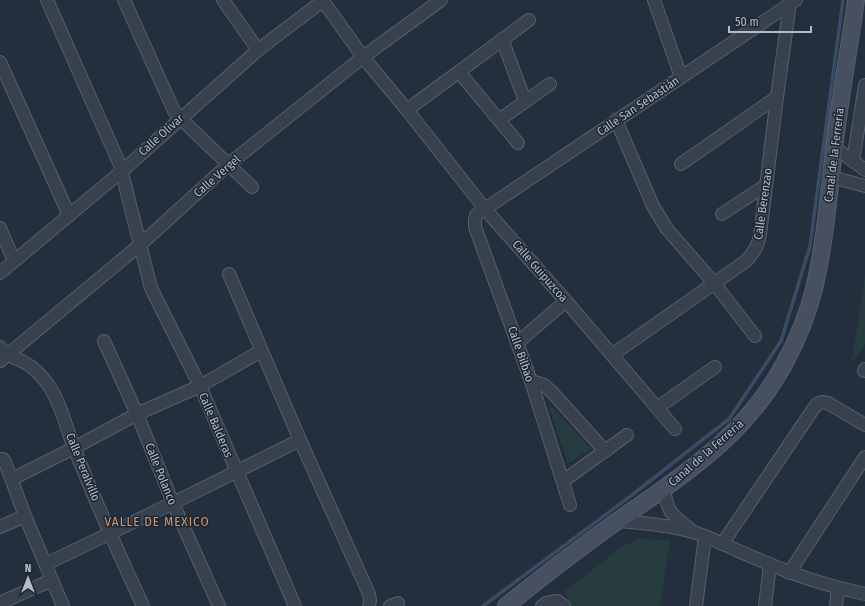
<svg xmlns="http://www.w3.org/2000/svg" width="865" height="606" viewBox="0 0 865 606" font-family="'Fira Sans Condensed',sans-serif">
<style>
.green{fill:#263c3f}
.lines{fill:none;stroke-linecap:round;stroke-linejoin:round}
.stream{stroke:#394c67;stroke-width:3.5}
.street-casing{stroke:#565f6c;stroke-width:14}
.secondary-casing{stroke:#565f6c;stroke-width:18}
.street{stroke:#38414e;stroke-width:12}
.secondary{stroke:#465061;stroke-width:16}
.labels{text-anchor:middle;stroke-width:3;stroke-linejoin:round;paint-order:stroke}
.street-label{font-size:12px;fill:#b4bcc9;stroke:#1d2633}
.neighbourhood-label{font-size:13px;letter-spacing:1px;fill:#d59563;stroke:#1d2633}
</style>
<rect width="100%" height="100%" fill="#242f3e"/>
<!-- green -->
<g class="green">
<polygon points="865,274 865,344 852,362"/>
<polygon points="547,402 592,449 568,463"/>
<polygon points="639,539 670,540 660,606 570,606 565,591 623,546"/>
</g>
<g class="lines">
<!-- stream -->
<polyline class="stream" points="483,606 632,495 729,419 781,341 810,246 843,0"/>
<defs>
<g id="street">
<polyline points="47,0 120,165 151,288 200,386 295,606"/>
<polyline points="124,0 174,111 180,118 252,187"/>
<polyline points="223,0 258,50"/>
<polyline points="654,0 681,77"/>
<polyline points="323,1 363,57 407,110 485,209 566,301 675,429"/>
<polyline points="502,39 525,101"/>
<polyline points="0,62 69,215"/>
<polyline points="459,72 518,143"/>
<polyline points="407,110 529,20"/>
<polyline points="499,120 550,84"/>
<polyline points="616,120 653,206 667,229 714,283 755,336"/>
<polyline points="834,147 865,170"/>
<polyline points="853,161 865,85"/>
<polyline points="681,164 777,97"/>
<polyline points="831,177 865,186"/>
<polyline points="722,214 766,185"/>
<polyline points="0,228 14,261"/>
<polyline points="0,273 122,171 258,50 324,0"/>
<polyline points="229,274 300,440 369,594 370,600 369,606"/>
<polyline points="104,341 137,414 173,503 219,606"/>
<polyline points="517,343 566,301"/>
<path d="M0 347C11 360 18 357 30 366 38 371 44 379 49 386 62 405 66 429 75 450 96 503 119 554 143 606"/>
<path d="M612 355 746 261C754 253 758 246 760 235L777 97 790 3"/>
<polyline points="0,361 141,244 229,164 363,57 441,0"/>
<polyline points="864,371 865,369"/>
<polyline points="531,381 544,385 551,391 605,451"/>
<polyline points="657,408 715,367"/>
<polyline points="0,459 3,459 5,462 25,516 63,606"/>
<polyline points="12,479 74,448 137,414 200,386 261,351"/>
<polyline points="563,481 627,435"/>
<path d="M664 489C668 514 672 515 691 530"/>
<polyline points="570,505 531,381 475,227 475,220 476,215 796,0"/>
<path d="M618 521C643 523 669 525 693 532 713 538 735 550 755 558 791 574 826 586 865 594"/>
<polyline points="0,527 25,516"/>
<polyline points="722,544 816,405 821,402 828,403 865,425"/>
<polyline points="46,564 173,503 300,440"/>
<polyline points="789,573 865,457"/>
<polyline points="0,603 52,580"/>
<polyline points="390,606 398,603"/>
<polyline points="542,606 546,603 557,601 564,606"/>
<polyline points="696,606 705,537"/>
<polyline points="765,606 770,565"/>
<polyline points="836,606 838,588"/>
</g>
<path id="secondary" d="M506 606C542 577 578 549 616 522 656 494 697 467 732 433 772 394 802 340 815 285 825 240 829 194 834 148 840 99 849 49 856 0"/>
</defs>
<!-- street casing -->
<use href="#street" class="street-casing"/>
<!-- secondary casing -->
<use href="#secondary" class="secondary-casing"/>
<!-- street -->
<use href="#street" class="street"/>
<!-- secondary -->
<use href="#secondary" class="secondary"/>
</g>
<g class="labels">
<!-- street labels -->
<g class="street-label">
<text transform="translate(638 106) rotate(-34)" y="4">Calle San Sebastián</text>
<text transform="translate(161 135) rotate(-42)" y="4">Calle Olivar</text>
<text transform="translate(834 155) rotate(-83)" y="4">Canal de la Ferrería</text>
<text transform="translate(217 176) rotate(-41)" y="4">Calle Vergel</text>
<text transform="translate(763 204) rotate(-82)" y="4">Calle Berenzao</text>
<text transform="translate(540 271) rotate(49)" y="4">Calle Guipuzcoa</text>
<text transform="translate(521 354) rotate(71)" y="4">Calle Bilbao</text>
<text transform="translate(216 425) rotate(67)" y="4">Calle Balderas</text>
<text transform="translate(706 453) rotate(-41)" y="4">Canal de la Ferrería</text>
<text transform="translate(83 467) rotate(68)" y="4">Calle Peralvillo</text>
<text transform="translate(161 474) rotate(68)" y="4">Calle Polanco</text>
</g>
<!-- neighbourhood labels -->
<g class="neighbourhood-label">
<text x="157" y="526">VALLE DE MEXICO</text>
</g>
</g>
<!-- north arrow -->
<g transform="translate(28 578)" stroke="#1d2633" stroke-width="3" paint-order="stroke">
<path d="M0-3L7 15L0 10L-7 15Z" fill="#b4bcc9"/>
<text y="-6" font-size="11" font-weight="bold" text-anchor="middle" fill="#b4bcc9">N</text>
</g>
<!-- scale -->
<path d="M729 26v6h82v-6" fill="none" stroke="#b4bcc9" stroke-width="2"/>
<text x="735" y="26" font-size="12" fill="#b4bcc9" stroke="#1d2633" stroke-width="3" paint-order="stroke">50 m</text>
</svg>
